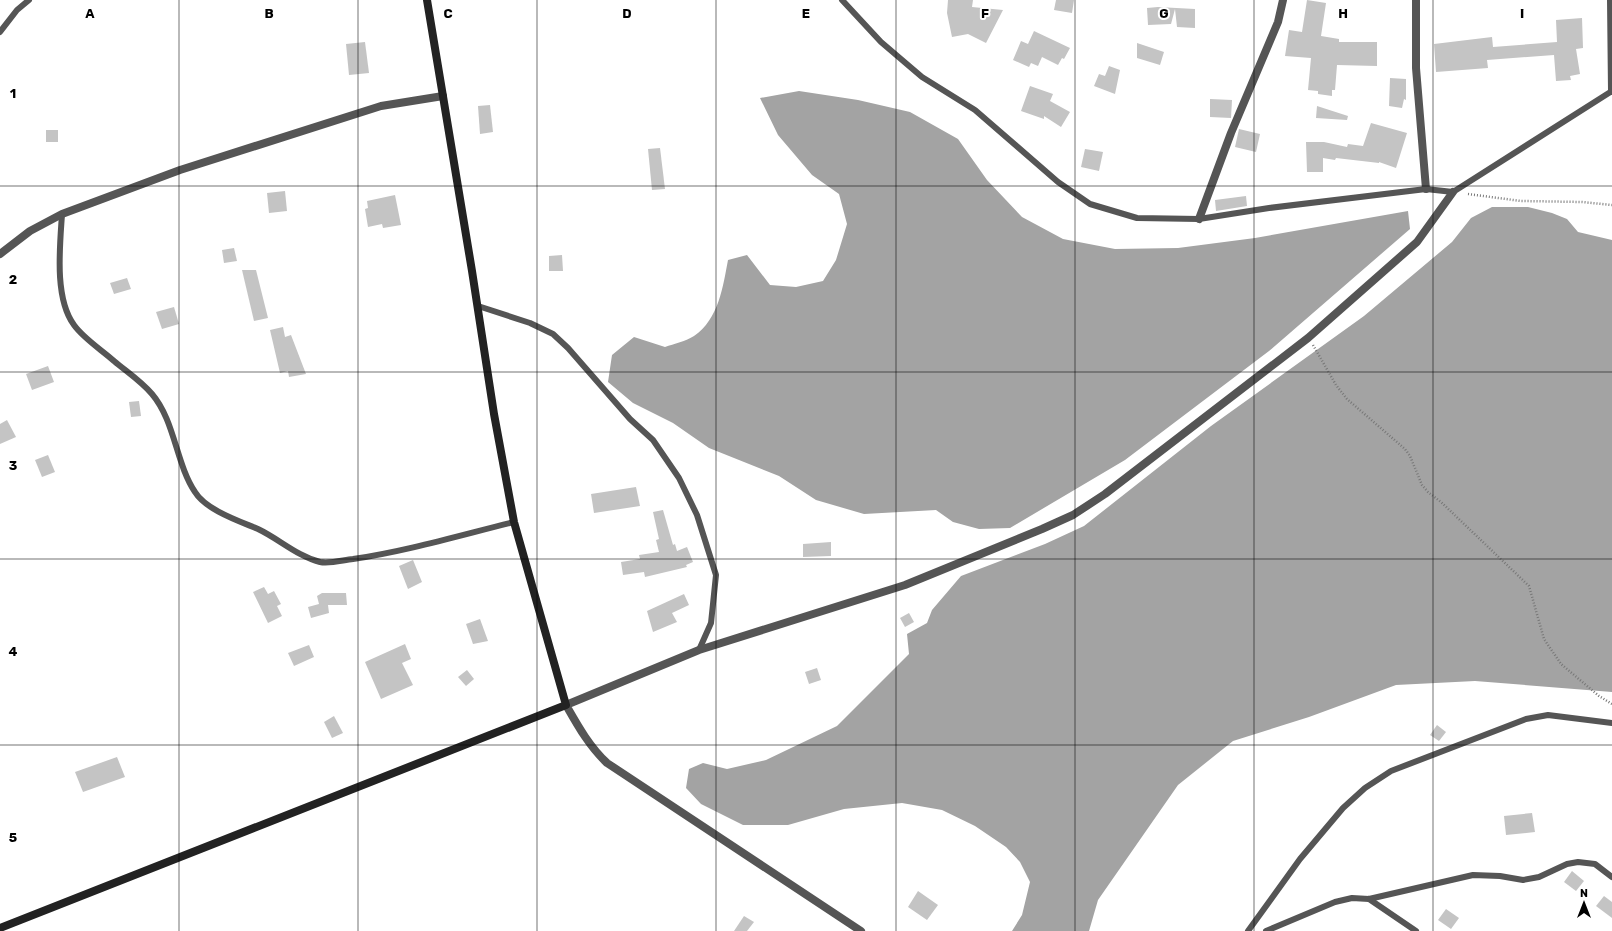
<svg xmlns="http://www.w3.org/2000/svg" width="1612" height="931" viewBox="0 0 1612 931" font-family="Rubik,sans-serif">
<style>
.water{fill:#a3a3a3}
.building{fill:#c4c4c4}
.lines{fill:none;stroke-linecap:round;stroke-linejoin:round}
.path{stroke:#777;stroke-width:2.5;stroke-dasharray:1 2;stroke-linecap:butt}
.lane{stroke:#555;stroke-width:6}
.street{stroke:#555;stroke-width:8}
.secondary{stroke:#222;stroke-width:8}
.grid{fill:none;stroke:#000;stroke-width:1;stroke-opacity:0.55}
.grid-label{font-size:13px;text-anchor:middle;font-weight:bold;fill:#000;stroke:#fff;stroke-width:4;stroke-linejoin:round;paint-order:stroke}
</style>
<rect width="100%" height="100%" fill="#fff"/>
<!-- water -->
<g class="water">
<path d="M799 91 858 100 910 112 958 139 987 180 1022 217 1063 239 1115 249 1178 248 1255 238 1408 211 1410 229 1269 351 1125 460 1010 528 979 529 953 522 936 510 864 514 816 500 779 476 709 448 673 423 633 403 608 382 612 355 634 337 665 347C674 344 686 341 694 336 719 319 723 286 728 260L747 255 770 285 796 287 823 281 836 260 847 224 839 194 812 175 778 135 760 98Z"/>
<polygon points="1492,207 1528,207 1552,213 1567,219 1578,232 1612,240 1612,692 1475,681 1396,685 1309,717 1233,741 1178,785 1098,900 1089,931 1012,931 1022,915 1030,882 1020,862 1006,847 975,826 942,810 902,803 844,809 788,825 743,825 701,804 686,788 689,769 703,763 727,769 766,760 837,726 909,654 907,634 927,623 932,610 961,576 1045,544 1084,526 1211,426 1364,316 1452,242 1471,218"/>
</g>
<!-- building -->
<g class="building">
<polygon points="948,0 973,0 972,7 1003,10 986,43 968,34 952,37 947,13"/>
<polygon points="1056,0 1074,0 1072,13 1054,10"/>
<polygon points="1307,0 1326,3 1321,36 1339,39 1339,42 1377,42 1377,66 1337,65 1335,90 1332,90 1332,96 1318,94 1318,91 1308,90 1311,58 1285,56 1289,30 1302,32"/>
<polygon points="1158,7 1195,9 1195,28 1177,27 1175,9 1171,24 1148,25 1147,8"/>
<polygon points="1582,18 1583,48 1576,49 1580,74 1570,76 1571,80 1556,81 1554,55 1487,60 1488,68 1436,72 1434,44 1492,37 1493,47 1557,42 1556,20"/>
<polygon points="1034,31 1070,48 1064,59 1062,58 1058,65 1042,57 1038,66 1031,63 1029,67 1013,60 1021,41 1028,44"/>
<polygon points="365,42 369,73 349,75 346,44"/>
<polygon points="1137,43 1164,52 1160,65 1137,58"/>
<polygon points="1109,66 1120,70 1115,94 1094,86 1099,74 1105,76"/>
<polygon points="1390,78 1406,79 1406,100 1404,99 1402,108 1389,106"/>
<polygon points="1030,86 1053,94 1050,101 1070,112 1061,127 1044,116 1044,119 1021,111"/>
<polygon points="1210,99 1232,100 1231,118 1210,117"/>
<polygon points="490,105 493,132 480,134 478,106"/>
<polygon points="1317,106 1348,116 1347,120 1316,118"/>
<polygon points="1371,123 1407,133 1396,168 1379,162 1379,163 1336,158 1335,160 1323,158 1323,172 1307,172 1306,142 1324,142 1347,147 1348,144 1363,146"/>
<polygon points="1239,129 1260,134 1256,152 1235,147"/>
<rect x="46" y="130" width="12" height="12"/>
<polygon points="660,148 665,189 652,190 648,149"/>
<polygon points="1085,149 1103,152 1099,171 1081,167"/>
<polygon points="285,191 287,211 269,213 267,193"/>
<polygon points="395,195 401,225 383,228 382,224 368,227 365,209 368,208 367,201"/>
<polygon points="1246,196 1247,206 1216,211 1215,200"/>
<polygon points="234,248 237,261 224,263 222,250"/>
<polygon points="562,255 563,271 549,271 549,256"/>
<polygon points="242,270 256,270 268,318 254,321"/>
<polygon points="127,278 131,289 114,294 110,283"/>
<polygon points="174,307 179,324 162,329 156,312"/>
<polygon points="283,327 285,337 291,335 306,374 289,377 288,371 280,373 270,330"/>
<polygon points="48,366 54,382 32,390 26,374"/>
<polygon points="139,401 141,416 131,417 129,402"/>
<polygon points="7,420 16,437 0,444 0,424"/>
<polygon points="48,455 55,472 42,477 35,460"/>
<polygon points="636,487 640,506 594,513 591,494"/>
<polygon points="663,510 673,545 675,544 677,551 687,547 693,562 686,565 687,567 645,577 644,572 623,575 621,562 640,559 639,555 659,552 656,540 659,539 653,512"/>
<polygon points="831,542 831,556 803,557 803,544"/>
<polygon points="413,560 422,582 408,589 399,566"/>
<polygon points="264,587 268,594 274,591 281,604 277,606 282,616 268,623 253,592"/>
<polygon points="322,593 346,593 347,605 328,605 329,613 311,618 308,607 319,604 317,596"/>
<polygon points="684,594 689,605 672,613 677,622 653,632 647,611"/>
<polygon points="909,613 914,622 905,627 900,618"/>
<polygon points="480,619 488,641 473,644 466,624"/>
<polygon points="405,644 411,659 402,663 413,685 381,699 365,662"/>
<polygon points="309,645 314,657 294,666 288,653"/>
<polygon points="817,668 821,680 809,684 805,672"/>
<polygon points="467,670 474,679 466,686 458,677"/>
<polygon points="334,716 343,733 332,738 324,722"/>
<polygon points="1437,725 1446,732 1439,741 1430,735"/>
<polygon points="117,757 125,777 83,792 75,772"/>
<polygon points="1532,813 1535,832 1506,835 1504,816"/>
<polygon points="1572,871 1584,881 1576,891 1564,882"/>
<polygon points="918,891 938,905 927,920 908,907"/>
<polygon points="1604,896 1612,902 1612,918 1596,906"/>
<polygon points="1446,909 1459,918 1451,929 1438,920"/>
<polygon points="744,916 754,922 747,931 734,931"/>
</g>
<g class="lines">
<!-- path -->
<g class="path">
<polyline points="1468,194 1521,201 1582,202 1612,205"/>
<polyline points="1313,345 1336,385 1347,399 1405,449 1410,456 1422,485 1428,492 1441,502 1529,586 1544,639 1561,664 1599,696 1612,704"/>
</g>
<!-- lane -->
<g class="lane">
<polyline points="842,0 881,42 922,77 975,110 1058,182 1090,204 1137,218 1199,219 1269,208 1426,189 1453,192 1612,91"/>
<polyline points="0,32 17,10 29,0"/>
<path d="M62 214C60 246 54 298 74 325 84 339 102 350 114 361 127 372 141 381 152 394 175 421 176 464 195 492 206 510 239 521 258 529 279 539 297 556 320 562 330 564 343 560 353 559 407 551 461 535 514 522"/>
<polyline points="478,306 530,323 553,334 568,348 630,419 653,440 679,478 697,515 716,575 711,623 699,650"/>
<polyline points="1369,899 1416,931"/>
<polyline points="1248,931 1300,859 1343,808 1365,788 1391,771 1526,719 1548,715 1612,723"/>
<polyline points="1266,931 1335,902 1352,898 1369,899 1473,875 1500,876 1523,880 1539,877 1567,864 1578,862 1595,864 1612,877"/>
</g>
<!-- street -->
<g class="street">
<polyline points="1416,0 1416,68 1426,189"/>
<polyline points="1611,0 1612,91"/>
<polyline points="1199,219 1231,133 1278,22 1283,0"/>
<polyline points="0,254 30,231 62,214 180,170 381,106 443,96"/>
<path d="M861 931 607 763C589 746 578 726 566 705L699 650 905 585 1042 529 1073 515 1105 494 1308 338 1417 242 1453 192"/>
</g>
<!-- secondary -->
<polyline class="secondary" points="0,928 566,705 514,522 494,414 472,271 427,0"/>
</g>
<!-- grid -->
<path class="grid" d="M179 0V931M358 0V931M537 0V931M716 0V931M896 0V931M1075 0V931M1254 0V931M1433 0V931M0 186H1612M0 372H1612M0 559H1612M0 745H1612"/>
<g class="grid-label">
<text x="90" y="18">A</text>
<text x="269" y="18">B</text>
<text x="448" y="18">C</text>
<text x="627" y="18">D</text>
<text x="806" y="18">E</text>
<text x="985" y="18">F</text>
<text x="1164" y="18">G</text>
<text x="1343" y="18">H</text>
<text x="1522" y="18">I</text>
<text x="13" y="98">1</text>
<text x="13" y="284">2</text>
<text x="13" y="470">3</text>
<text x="13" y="656">4</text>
<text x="13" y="842">5</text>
</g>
<!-- north arrow -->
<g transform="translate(1584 903)" stroke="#ffffff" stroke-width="3" paint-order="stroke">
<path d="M0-3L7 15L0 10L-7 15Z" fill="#000000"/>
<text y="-6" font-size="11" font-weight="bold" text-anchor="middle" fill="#000000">N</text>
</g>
</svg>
